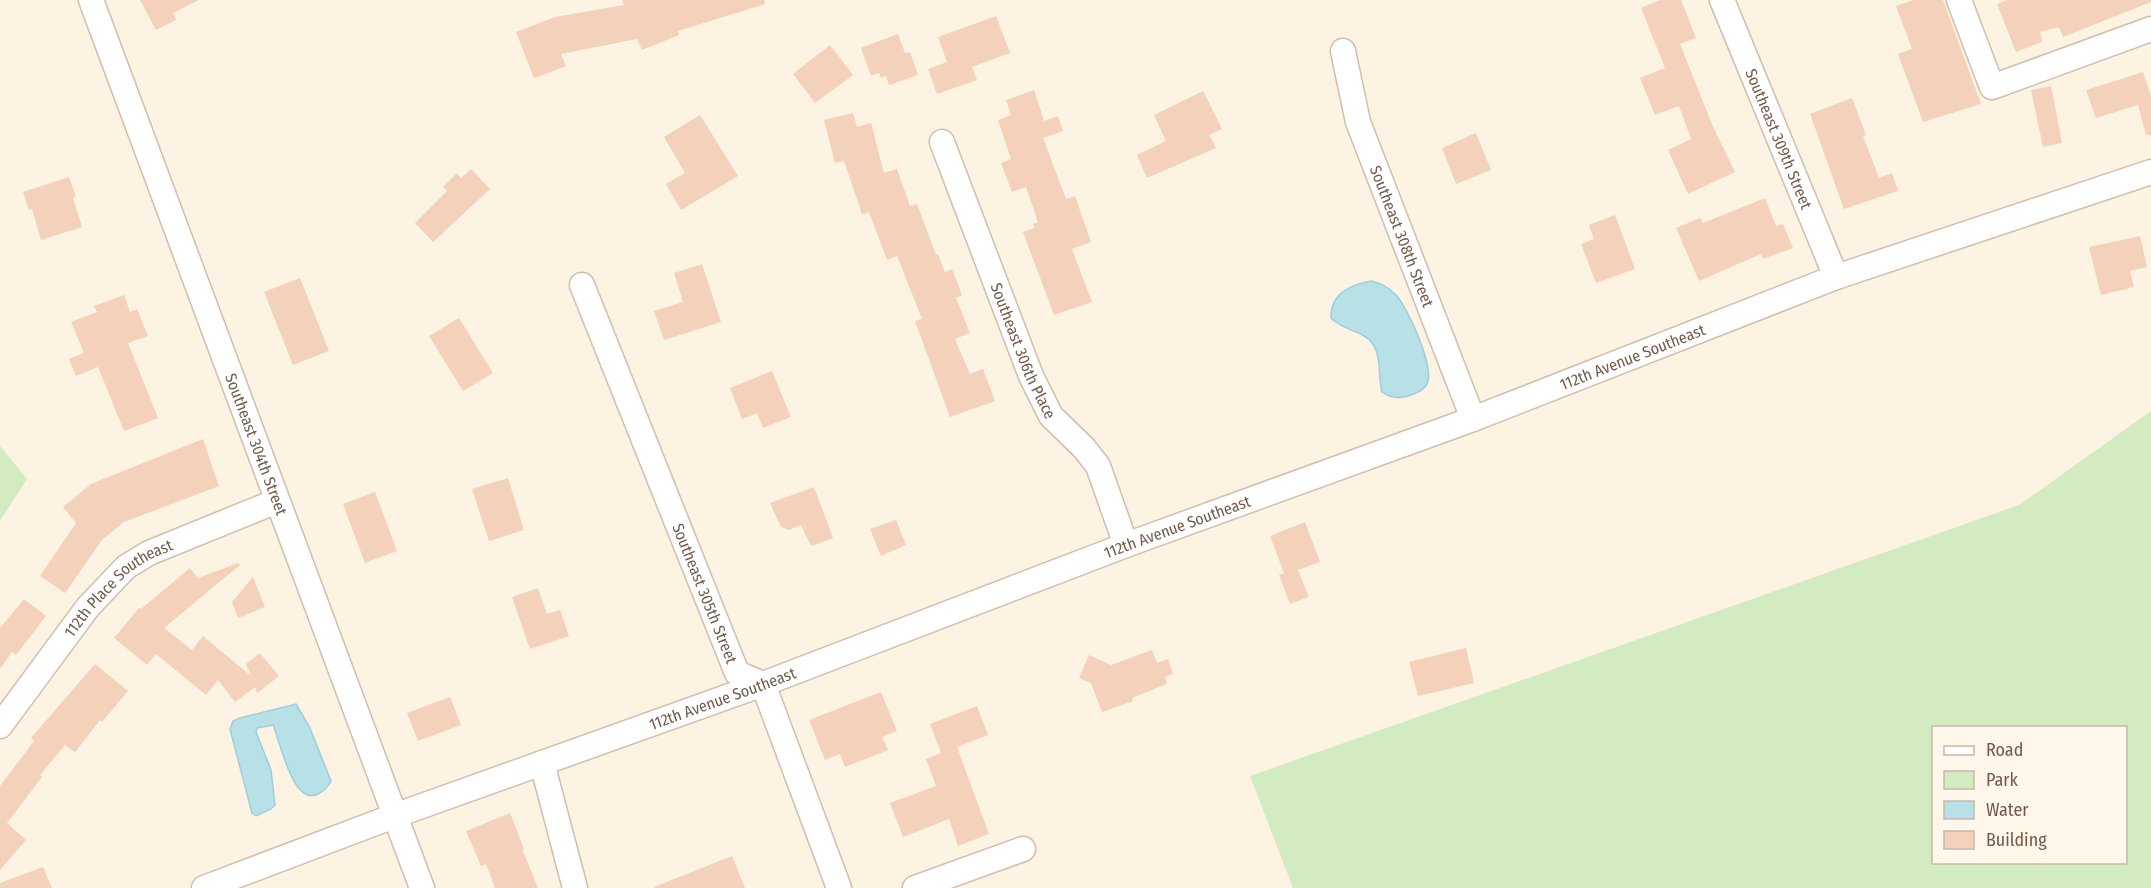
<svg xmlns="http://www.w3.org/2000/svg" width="2151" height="888" viewBox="0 0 2151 888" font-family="'Fira Sans Condensed',sans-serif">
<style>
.green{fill:#d2ebc1;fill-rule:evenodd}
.water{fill:#b7e0e7;stroke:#9dcfd9;stroke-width:1.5}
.building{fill:#f3d1ba}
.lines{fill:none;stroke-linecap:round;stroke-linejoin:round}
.minor-casing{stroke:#d1bdac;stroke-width:27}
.minor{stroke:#fff;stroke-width:24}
.labels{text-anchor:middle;stroke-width:4.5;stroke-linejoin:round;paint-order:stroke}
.street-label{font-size:16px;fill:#765948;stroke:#fff7ea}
</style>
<rect width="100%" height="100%" fill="#fdf3e3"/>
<!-- green -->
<g class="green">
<path d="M2151 411V888H1293L1250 776 2019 505ZM1934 728H2126V862H1934Z"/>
<polygon points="0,446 27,479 0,521"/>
</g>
<!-- water -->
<g class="water">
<path d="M1372 281C1382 284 1388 287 1396 295 1408 308 1435 368 1427 384 1424 391 1415 394 1408 396 1398 399 1391 398 1382 392 1377 374 1384 347 1364 336 1352 329 1341 328 1331 318 1330 294 1351 284 1372 281Z"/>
<path d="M296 704 310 728 331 781C328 787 324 791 318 794 293 807 280 741 273 725L257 728 256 732 271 770 275 805 271 809 256 816 252 813 230 729 233 721 240 718Z"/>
</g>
<!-- building -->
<g class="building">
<polygon points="140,0 199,0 173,13 176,20 156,30"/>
<polygon points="622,0 764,0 765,4 678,31 679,35 642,50 637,39 561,54 566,66 534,78 516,32 555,17 624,5"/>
<polygon points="1660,0 1681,0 1696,38 1680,44 1714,129 1735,172 1688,194 1668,150 1691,139 1679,106 1655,115 1640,78 1665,68 1641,8"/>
<polygon points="1913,0 1943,0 1981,104 1923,122 1898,54 1912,49 1896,6"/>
<polygon points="2007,0 2151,0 2151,2 2063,37 2059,27 2040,32 2042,42 2016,52 1997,4"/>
<polygon points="996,16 1010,53 972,67 977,80 937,94 928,69 947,62 938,37"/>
<polygon points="898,34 905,53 910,52 918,75 889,85 886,76 881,78 879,73 871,76 861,48"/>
<polygon points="830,45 853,75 815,103 793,74"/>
<polygon points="2143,72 2151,96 2151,135 2146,135 2138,105 2096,118 2086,90"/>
<polygon points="2051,86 2062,143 2043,147 2031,90"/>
<polygon points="1034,90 1044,121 1058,116 1063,131 1043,138 1066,199 1075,196 1091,242 1072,249 1092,302 1054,315 1023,232 1035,228 1033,224 1038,222 1026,187 1012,192 1001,163 1011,159 998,120 1011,115 1006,100"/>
<polygon points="1203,91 1222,129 1209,135 1216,148 1147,178 1137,155 1166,141 1154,115"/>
<polygon points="1852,98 1866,135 1863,136 1879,178 1892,173 1898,191 1844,209 1810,114"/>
<polygon points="853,113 857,127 871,123 884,173 897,169 910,206 917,204 936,255 938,254 945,272 952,269 962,295 956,298 970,333 955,339 970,374 983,369 995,401 950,417 915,321 922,319 897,256 887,260 869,212 862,214 844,161 835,163 824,120"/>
<polygon points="700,115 738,176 681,210 666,184 685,173 664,137"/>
<polygon points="1476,133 1491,170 1456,184 1442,148"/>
<polygon points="471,169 490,189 433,242 415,223 447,191 443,187 457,173 461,178"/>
<polygon points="69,177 76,197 73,198 82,227 41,240 32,209 29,210 23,192"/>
<polygon points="1765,198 1776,226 1783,224 1793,248 1763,259 1761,254 1699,281 1676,228 1700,218 1703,223"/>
<polygon points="1615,215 1635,269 1596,283 1581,244 1594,239 1589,225"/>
<polygon points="2140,236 2147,267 2130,271 2134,287 2101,295 2089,247"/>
<polygon points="702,264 721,322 664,340 654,311 683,302 674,273"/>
<polygon points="300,278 329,351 293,365 264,292"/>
<polygon points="124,295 130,312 137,309 148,336 128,343 158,418 124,431 98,367 76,376 69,359 84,353 71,322 97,312 94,306"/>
<polygon points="459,318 493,373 463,391 429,336"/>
<polygon points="772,371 791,417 763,428 757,413 742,419 730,388"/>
<polygon points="203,439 219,486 124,522 102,540 65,593 40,576 76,523 63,507 91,484"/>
<polygon points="508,478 524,530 489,541 472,489"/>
<polygon points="814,487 833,538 811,546 801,525 789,530 781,527 770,503"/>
<polygon points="375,492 397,551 365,563 343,504"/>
<polygon points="896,520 906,545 881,556 870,529"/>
<polygon points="1305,522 1320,562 1298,570 1309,597 1290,604 1279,575 1284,573 1270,536"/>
<polygon points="238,563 240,565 164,628 192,650 203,636 251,676 246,664 260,653 279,676 257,693 255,687 235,702 218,680 206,695 156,654 147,665 114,638 139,608 141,609 190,568 198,578"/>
<polygon points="253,577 265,607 238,618 232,602"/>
<polygon points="538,588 547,614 560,610 569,636 530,649 512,597"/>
<polygon points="24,599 46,616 16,655 12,652 0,669 0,628"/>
<polygon points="1466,648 1474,683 1418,696 1409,662"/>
<polygon points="1152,650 1157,663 1168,659 1173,674 1165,677 1167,684 1132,698 1133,701 1102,712 1091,683 1079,678 1089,655 1111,665"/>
<polygon points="95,664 128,691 102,722 100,720 75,752 65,745 40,775 42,777 7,823 26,840 0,870 0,786 34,741 31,738"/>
<polygon points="881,692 897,731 882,737 888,750 845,767 840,754 825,760 809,720"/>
<polygon points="450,697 461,725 418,741 407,713"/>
<polygon points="977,706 988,735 957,747 989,834 958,846 949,819 903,837 890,803 936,786 926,759 941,753 930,724"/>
<polygon points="510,813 524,849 522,849 538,888 495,888 486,864 481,866 466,831"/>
<polygon points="732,856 745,888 655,888 654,887"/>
<polygon points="43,867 52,888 0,888 0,883"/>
</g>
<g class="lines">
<defs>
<g id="minor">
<path id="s1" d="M91 0 422 888"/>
<path id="s2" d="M1722 0 1836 277"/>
<polyline points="1959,0 1992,87 2151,29"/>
<path id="s3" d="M1343 51 1358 122 1473 419"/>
<path id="s4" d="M942 142 1031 376 1051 416 1084 448 1098 466 1126 545"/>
<path id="s5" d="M582 285 737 673 763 684 839 888"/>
<path id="s6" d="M0 726 88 607 126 567 149 553 277 501"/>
<polyline points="542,763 575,888"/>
<path id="s7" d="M204 888 394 816 763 684 1126 545 1473 419 1836 277 2151 172"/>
<polyline points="915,888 1023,849"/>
</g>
</defs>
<!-- minor casing -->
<use href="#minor" class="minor-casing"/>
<!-- minor -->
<use href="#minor" class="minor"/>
</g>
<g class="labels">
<!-- street labels -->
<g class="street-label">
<text dy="6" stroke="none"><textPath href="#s2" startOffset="150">Southeast 309th Street</textPath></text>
<text dy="6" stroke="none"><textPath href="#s3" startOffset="195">Southeast 308th Street</textPath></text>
<text dy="6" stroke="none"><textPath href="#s4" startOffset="224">Southeast 306th Place</textPath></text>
<text dy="6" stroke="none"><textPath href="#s7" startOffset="1524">112th Avenue Southeast</textPath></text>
<text dy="6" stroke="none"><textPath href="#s1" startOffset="474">Southeast 304th Street</textPath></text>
<text dy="6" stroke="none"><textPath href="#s7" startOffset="1038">112th Avenue Southeast</textPath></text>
<text dy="6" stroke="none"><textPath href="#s6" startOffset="184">112th Place Southeast</textPath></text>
<text dy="6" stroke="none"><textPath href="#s5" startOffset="332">Southeast 305th Street</textPath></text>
<text dy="6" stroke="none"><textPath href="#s7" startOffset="552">112th Avenue Southeast</textPath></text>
</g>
</g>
<!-- legend -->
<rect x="1932" y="726" width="195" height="138" fill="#fff7ea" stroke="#c8b8a9" stroke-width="1.5"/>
<rect x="1944" y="746" width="30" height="9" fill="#ffffff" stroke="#c8b8a9" stroke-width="1.5"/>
<text x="1986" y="756" font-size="18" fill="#765948">Road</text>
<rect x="1944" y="771" width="30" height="18" fill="#d2ebc1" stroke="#c8b8a9" stroke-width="1.5"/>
<text x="1986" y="786" font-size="18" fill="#765948">Park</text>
<rect x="1944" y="801" width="30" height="18" fill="#b7e0e7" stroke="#c8b8a9" stroke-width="1.5"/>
<text x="1986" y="816" font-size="18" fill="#765948">Water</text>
<rect x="1944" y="831" width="30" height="18" fill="#f3d1ba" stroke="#c8b8a9" stroke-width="1.5"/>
<text x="1986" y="846" font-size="18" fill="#765948">Building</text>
</svg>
